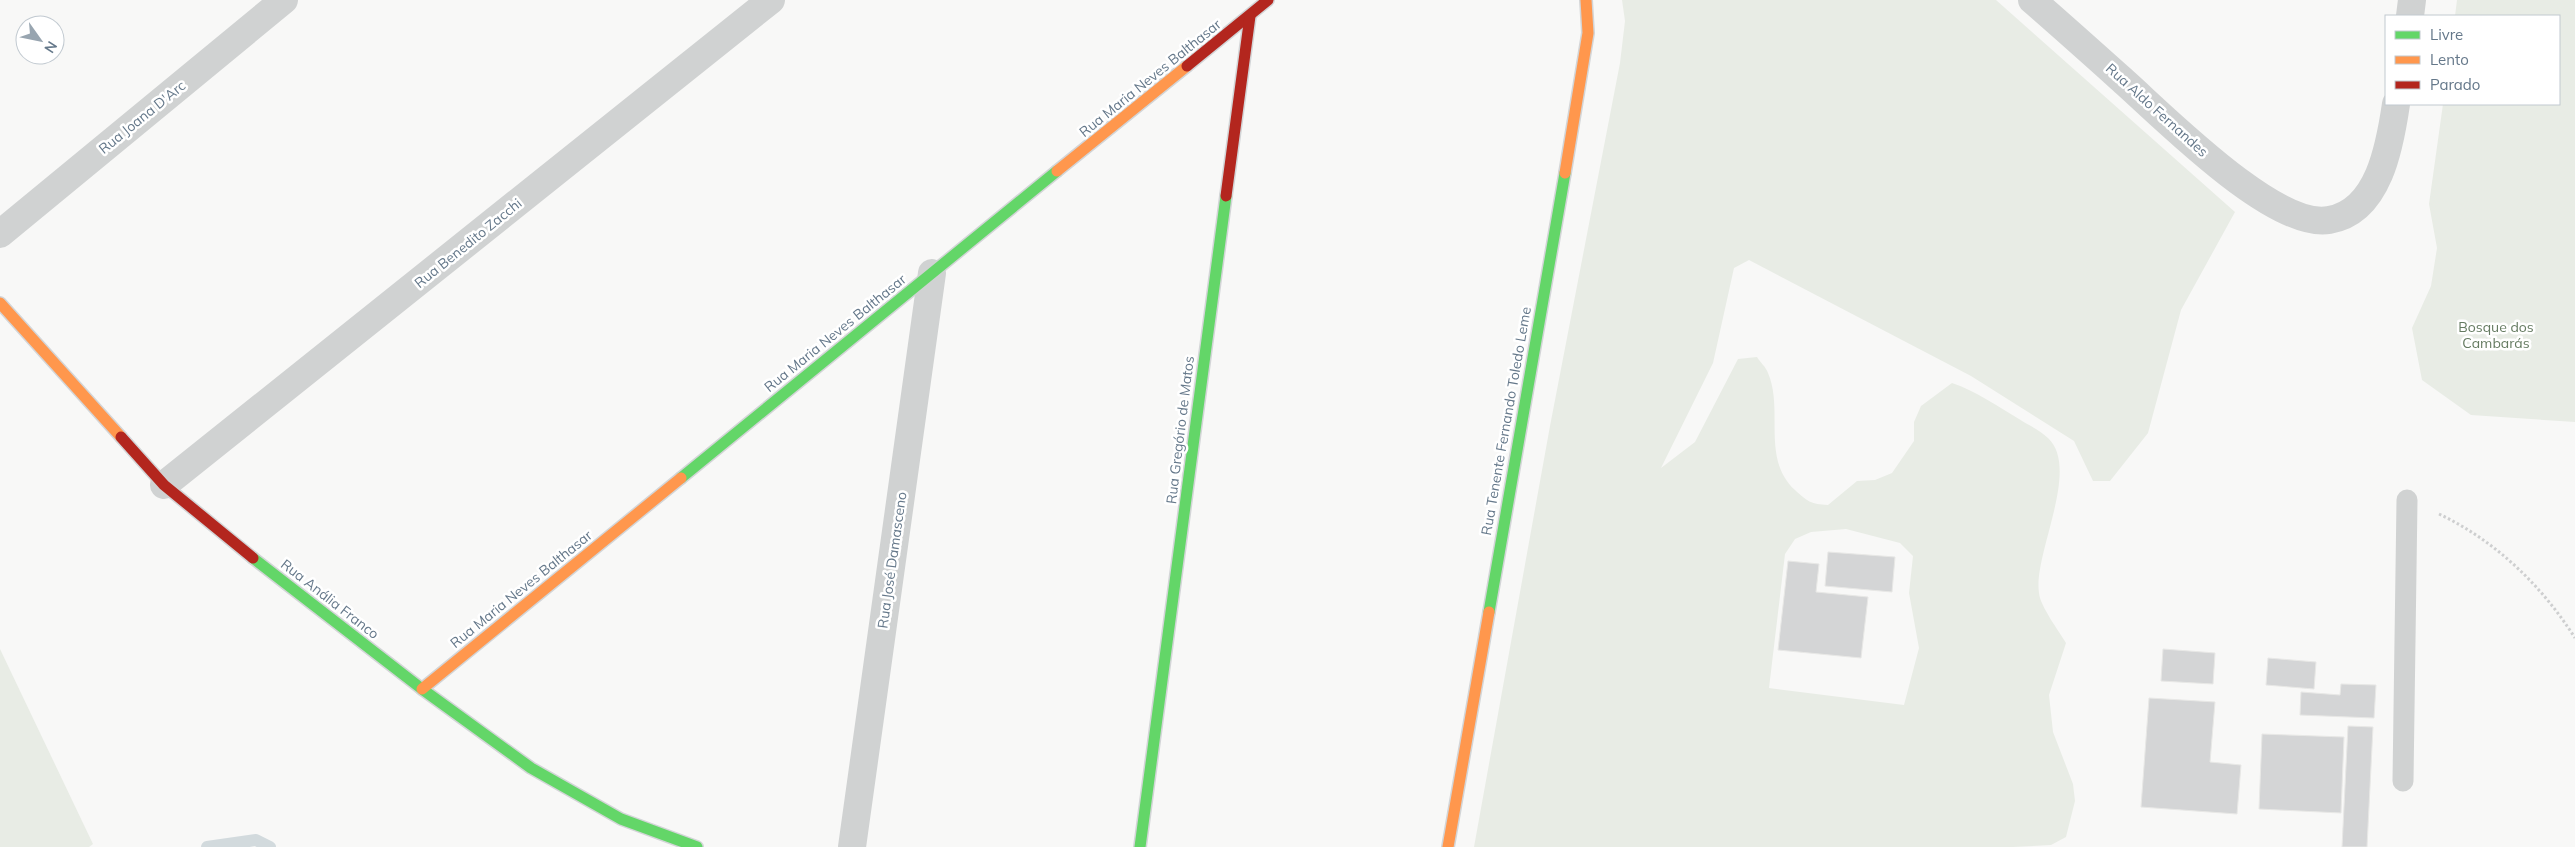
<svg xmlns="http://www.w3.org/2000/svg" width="2575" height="847" viewBox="0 0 2575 847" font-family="Mulish,sans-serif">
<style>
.green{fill:#e8ece5;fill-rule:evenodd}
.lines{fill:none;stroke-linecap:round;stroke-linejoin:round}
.stream{stroke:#d2dadd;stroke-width:12}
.building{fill:#d4d5d6;stroke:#e8e8e6}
.fast-casing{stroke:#d3d5d7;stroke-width:14}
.slow-casing{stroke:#d3d5d7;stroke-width:14}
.jam-casing{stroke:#d3d5d7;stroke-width:14}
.path{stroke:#cecfd0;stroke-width:3;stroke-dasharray:2.5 2.5;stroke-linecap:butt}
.lane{stroke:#d0d2d2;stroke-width:21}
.street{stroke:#d0d2d2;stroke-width:28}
.fast{stroke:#63d668;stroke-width:11}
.slow{stroke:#ff974d;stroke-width:11}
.jam{stroke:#b3261e;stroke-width:11}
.labels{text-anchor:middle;stroke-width:5;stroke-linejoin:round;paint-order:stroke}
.street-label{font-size:14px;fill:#65788a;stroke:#fff}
.park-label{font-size:14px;fill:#657b61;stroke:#fff}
</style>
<rect width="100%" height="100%" fill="#f8f8f7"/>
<!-- green -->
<g class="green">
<path d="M1622 0H1996L2235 212 2181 310 2148 433 2110 481H2093L2074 441 1971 376 1749 260 1734 268 1713 363 1661 468 1695 442 1738 359 1757 357C1760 362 1766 367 1768 373 1784 410 1761 459 1795 490 1808 502 1811 504 1828 505L1857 481 1875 480 1892 473 1914 441V422L1921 406 1952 383C1976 391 1997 406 2019 419 2028 425 2040 430 2048 438 2081 469 2033 554 2039 593 2040 606 2059 631 2066 643L2049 695 2053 732 2073 784 2075 801 2066 837 2051 845 2013 847H1474L1550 426 1620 63 1625 21ZM1846 529 1900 543 1913 556 1909 593 1919 648 1904 705 1769 688 1785 554 1795 539 1811 532Z"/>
<polygon points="2457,0 2575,0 2575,422 2471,415 2422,380 2412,328 2431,286 2437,248 2429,204 2443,104 2559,104 2559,16 2455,16"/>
<polygon points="0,649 93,844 89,847 0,847"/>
</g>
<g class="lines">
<!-- stream -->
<polyline class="stream" points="207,847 256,840 270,847"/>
</g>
<!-- building -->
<g class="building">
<polygon points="1828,552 1895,557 1892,592 1825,586"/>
<polygon points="1788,561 1819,564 1816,592 1868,597 1861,658 1778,650"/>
<polygon points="2163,649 2215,653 2213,684 2161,681"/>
<polygon points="2268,658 2316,662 2314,689 2266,685"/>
<polygon points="2341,684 2376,685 2374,718 2300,715 2301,692 2340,695"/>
<polygon points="2149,698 2215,702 2210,762 2241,765 2237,814 2141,807"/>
<polygon points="2348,726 2373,727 2367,847 2342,847"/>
<polygon points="2262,734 2344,737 2341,813 2259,809"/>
</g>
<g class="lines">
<defs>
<g id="fast">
<polyline points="681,478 1057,171"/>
<polyline points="253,558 422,689 531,768 621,819 697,847"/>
<polyline points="1489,612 1565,173"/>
<polyline points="1140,847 1226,196"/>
</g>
<g id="slow">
<polyline points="1057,171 1187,66"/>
<polyline points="1565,173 1588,33 1586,0"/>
<polyline points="0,303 121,437"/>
<polyline points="422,689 681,478"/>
<polyline points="1448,847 1489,612"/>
</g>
<g id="jam">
<polyline points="1187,66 1268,0"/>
<polyline points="1226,196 1250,16"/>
<polyline points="121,437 164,485 253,558"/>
</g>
</defs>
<!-- fast casing -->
<use href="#fast" class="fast-casing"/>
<!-- slow casing -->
<use href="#slow" class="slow-casing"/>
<!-- jam casing -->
<use href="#jam" class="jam-casing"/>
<!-- path -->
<path class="path" d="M2439 514C2496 541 2542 586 2575 638"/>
<!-- lane -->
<polyline class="lane" points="2403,781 2407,500"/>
<!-- street -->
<g class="street">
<path d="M2032 0C2062 26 2091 52 2120 78 2161 114 2274 230 2329 220 2379 212 2390 145 2396 104"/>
<polyline points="2410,16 2412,0"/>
<polyline points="0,234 284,0"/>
<polyline points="164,485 771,0"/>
<polyline points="852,847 932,273"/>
</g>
<!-- fast -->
<use href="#fast" class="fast"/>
<!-- slow -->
<use href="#slow" class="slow"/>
<!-- jam -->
<use href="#jam" class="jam"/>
</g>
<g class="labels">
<!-- street labels -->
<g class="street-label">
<text transform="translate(1150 78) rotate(-39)" y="5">Rua Maria Neves Balthasar</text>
<text transform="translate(2157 110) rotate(42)" y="5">Rua Aldo Fernandes</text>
<text transform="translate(142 117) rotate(-39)" y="5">Rua Joana D'Arc</text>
<text transform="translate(468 243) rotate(-39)" y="5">Rua Benedito Zacchi</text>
<text transform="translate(835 333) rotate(-39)" y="5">Rua Maria Neves Balthasar</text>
<text transform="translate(1506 421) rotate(-80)" y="5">Rua Tenente Fernando Toledo Leme</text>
<text transform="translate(1180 430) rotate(-83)" y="5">Rua Gregório de Matos</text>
<text transform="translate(892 560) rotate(-82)" y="5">Rua José Damasceno</text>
<text transform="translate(521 589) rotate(-39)" y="5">Rua Maria Neves Balthasar</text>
<text transform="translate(330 599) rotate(38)" y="5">Rua Anália Franco</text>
</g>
<!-- park labels -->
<g class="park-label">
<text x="2496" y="332">Bosque dos<tspan x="2496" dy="16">Cambarás</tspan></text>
</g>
</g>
<!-- legend -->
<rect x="2385" y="15" width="175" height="90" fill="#ffffff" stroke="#c1c9d0"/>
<rect x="2395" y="31" width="25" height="8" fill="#63d668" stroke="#c1c9d0"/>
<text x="2430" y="40" font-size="15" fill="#65788a">Livre</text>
<rect x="2395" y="56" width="25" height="8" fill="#ff974d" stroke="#c1c9d0"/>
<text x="2430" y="65" font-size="15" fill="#65788a">Lento</text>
<rect x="2395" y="81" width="25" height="8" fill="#b3261e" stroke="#c1c9d0"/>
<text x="2430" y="90" font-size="15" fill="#65788a">Parado</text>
<!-- north arrow -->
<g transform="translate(40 40) rotate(123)"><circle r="24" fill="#ffffff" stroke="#c1c9d0"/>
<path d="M0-4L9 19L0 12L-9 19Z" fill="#98a5b0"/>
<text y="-8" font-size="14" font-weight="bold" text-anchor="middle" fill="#65788a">N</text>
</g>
</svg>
